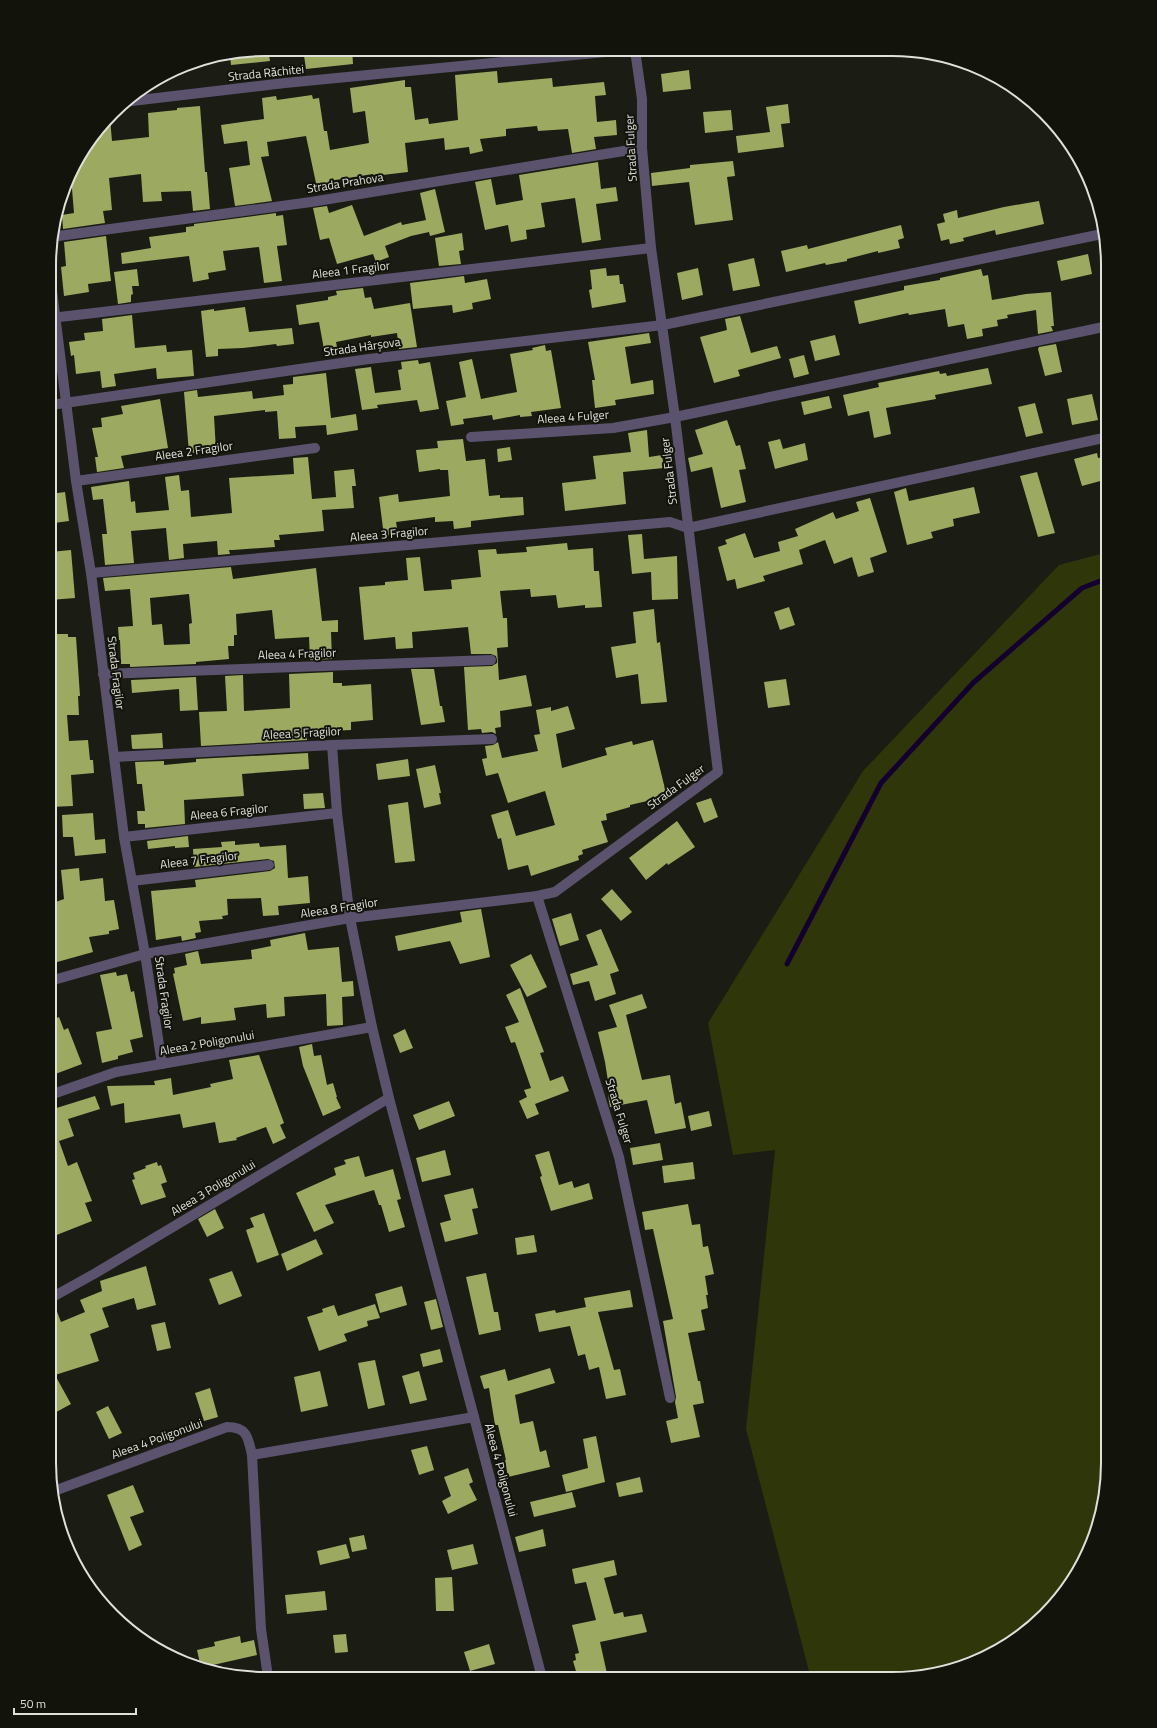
<svg xmlns="http://www.w3.org/2000/svg" width="1157" height="1728" viewBox="0 0 1157 1728" font-family="'Titillium Web',sans-serif">
<style>
.green{fill:#2f3609}
.lines{fill:none;stroke-linecap:round;stroke-linejoin:round}
.stream{stroke:#13002f;stroke-width:5}
.building{fill:#9ca960;fill-rule:evenodd}
.street{stroke:#5b536e;stroke-width:10}
.labels{text-anchor:middle;stroke-width:4;stroke-linejoin:round;paint-order:stroke}
.street-label{font-size:12px;fill:#dfe0da;stroke:#12130b}
.rim{fill:none;stroke:#dfe0da;stroke-width:2}
</style>
<rect width="100%" height="100%" fill="#1b1c13"/>
<!-- green -->
<polygon class="green" points="1108,552 1108,1477 1096,1533 1071,1583 1034,1626 975,1662 892,1679 811,1679 746,1429 775,1150 733,1155 708,1023 863,771 1059,565"/>
<g class="lines">
<!-- stream -->
<polyline class="stream" points="787,964 881,783 973,683 1082,588 1108,578"/>
</g>
<!-- building -->
<g class="building">
<polygon points="268,49 270,61 231,65 230,55"/>
<polygon points="303,49 352,49 353,64 306,69"/>
<polygon points="689,70 691,89 663,92 661,74"/>
<polygon points="497,71 498,83 552,78 553,87 604,82 606,95 595,96 597,122 616,120 617,135 594,137 596,149 572,153 568,129 538,131 537,126 506,129 506,136 480,139 483,151 470,154 469,147 445,150 444,138 405,143 408,172 374,176 373,174 329,181 330,185 317,188 306,136 267,142 269,156 261,157 272,201 235,206 229,168 250,165 247,141 224,144 221,125 264,119 262,98 276,96 277,100 312,95 313,99 319,98 324,131 327,131 330,150 369,143 365,111 353,113 350,88 405,80 405,87 411,87 415,120 428,118 429,124 458,120 455,75"/>
<polygon points="788,104 790,123 781,124 784,147 738,153 736,136 770,132 766,107"/>
<polygon points="200,106 205,172 207,172 210,209 193,211 191,191 161,192 162,201 143,202 141,174 109,178 112,210 103,211 105,223 63,229 62,215 74,213 71,177 78,157 110,118 112,141 149,137 148,113 177,110 177,108"/>
<polygon points="731,110 733,130 705,133 703,112"/>
<polygon points="733,161 735,176 727,177 733,220 695,225 689,182 652,186 651,173 690,168 690,165"/>
<polygon points="598,162 601,189 616,187 618,201 596,204 601,240 582,243 575,198 541,203 545,227 526,230 527,239 511,242 508,225 485,230 475,182 491,179 496,205 523,200 519,175"/>
<polygon points="435,189 445,232 430,236 429,232 411,236 385,246 389,257 376,262 373,254 337,264 329,238 320,240 313,208 327,206 329,213 352,205 364,236 401,222 402,225 426,220 420,193"/>
<polygon points="1039,201 1044,224 996,235 995,230 963,238 964,241 950,244 949,239 941,241 937,224 945,222 943,214 957,210 958,218 1004,207"/>
<polygon points="276,213 276,216 283,215 287,245 277,246 282,281 264,283 259,247 223,251 226,270 208,273 209,279 193,282 189,256 122,264 121,253 151,248 149,237 186,232 186,227 194,226 194,224"/>
<polygon points="901,225 904,238 898,240 900,248 878,253 878,251 847,259 847,261 826,265 825,263 786,272 781,251 807,245 808,249"/>
<polygon points="462,233 464,250 459,251 461,264 439,266 435,238"/>
<polygon points="106,236 111,281 88,284 89,292 64,296 61,267 66,266 64,242"/>
<polygon points="1088,254 1092,274 1061,281 1057,261"/>
<polygon points="754,258 760,286 733,291 728,264"/>
<polygon points="606,268 607,276 619,275 620,284 623,284 626,302 592,308 589,290 592,289 590,270"/>
<polygon points="698,268 703,295 682,300 677,273"/>
<polygon points="137,269 139,286 132,286 133,294 131,295 131,302 118,304 114,272"/>
<polygon points="981,269 983,276 988,275 992,300 1026,294 1051,292 1054,326 1051,326 1053,331 1038,334 1036,310 1007,315 1008,318 997,320 998,326 982,329 983,336 967,339 964,324 948,327 945,309 909,315 908,313 859,324 854,301 904,290 904,286 940,280 940,278"/>
<polygon points="464,276 465,283 487,279 491,299 472,303 473,309 453,313 452,305 413,309 410,283"/>
<polygon points="363,288 365,298 371,297 374,309 410,303 417,347 399,349 397,333 371,337 371,335 336,342 338,352 325,355 319,322 299,325 296,305 328,300 328,297 337,295 336,291"/>
<polygon points="245,307 249,332 292,328 294,344 277,346 276,344 243,348 218,349 218,356 206,357 201,311 214,309 214,311"/>
<polygon points="132,315 135,348 166,345 167,352 192,350 194,376 157,379 156,368 114,374 116,386 102,388 100,371 76,374 74,355 71,356 69,342 85,340 84,333 103,331 102,319"/>
<polygon points="740,316 751,353 777,346 781,358 738,370 740,376 714,383 700,337 727,330 725,319"/>
<polygon points="649,333 651,343 625,347 631,384 653,380 654,394 615,400 616,405 595,408 592,380 595,380 588,342"/>
<polygon points="835,335 840,355 815,361 810,341"/>
<polygon points="1056,344 1062,372 1045,376 1038,349 1039,347"/>
<polygon points="545,345 546,351 551,350 561,408 531,412 532,416 520,417 520,415 493,420 492,415 463,419 464,424 451,426 446,401 466,397 459,362 472,359 481,399 517,392 510,354 533,350 532,348"/>
<polygon points="804,355 809,374 794,378 789,359"/>
<polygon points="418,360 419,364 430,362 439,409 420,412 417,400 377,405 378,408 362,410 355,369 371,367 375,393 401,390 398,370 402,369 401,362"/>
<polygon points="988,368 992,384 935,395 936,399 886,408 891,434 874,438 869,411 848,416 843,395 879,387 878,383 939,371 940,374 946,373 947,376"/>
<polygon points="326,373 331,418 356,414 358,430 327,435 326,425 295,427 296,438 279,439 277,411 265,412 265,410 214,416 216,451 189,453 184,392 197,390 198,397 252,391 253,399 284,395 283,385 293,384 293,377"/>
<polygon points="1092,394 1098,420 1072,425 1067,399"/>
<polygon points="829,396 832,408 804,415 801,402"/>
<polygon points="160,399 168,448 121,456 124,468 97,472 95,457 98,457 92,428 102,427 101,418 123,414 121,406"/>
<polygon points="1035,403 1043,433 1026,437 1018,407"/>
<polygon points="727,420 736,446 740,445 746,469 739,470 746,502 721,508 712,467 691,472 688,458 703,454 695,430"/>
<polygon points="647,430 649,457 662,455 664,468 623,472 626,504 565,511 562,483 596,479 593,456 631,452 628,433"/>
<polygon points="463,439 466,461 485,459 489,496 500,495 500,498 523,497 524,515 471,521 471,527 454,529 453,521 435,522 435,517 396,522 398,534 384,536 379,497 398,494 399,502 450,496 448,470 440,470 440,469 419,472 416,450 438,448 437,441"/>
<polygon points="780,439 783,449 805,443 808,460 775,469 768,442"/>
<polygon points="510,447 512,460 498,462 497,449"/>
<polygon points="1097,453 1098,458 1108,456 1108,473 1103,475 1104,480 1082,486 1074,459"/>
<polygon points="308,457 312,499 336,497 334,471 354,469 356,486 352,486 354,508 322,510 324,531 279,535 280,540 274,540 275,547 233,550 229,550 230,554 218,555 217,541 183,544 184,558 169,560 166,528 131,531 134,563 105,565 102,534 107,534 103,499 93,500 91,487 129,481 131,502 135,501 136,513 169,510 165,477 179,475 181,491 189,490 191,517 232,513 229,478 294,474 293,458"/>
<polygon points="1037,472 1055,533 1038,537 1020,476"/>
<polygon points="974,487 980,513 953,519 954,526 931,532 933,538 907,545 894,492 906,488 909,501"/>
<polygon points="65,492 69,521 54,523 50,494"/>
<polygon points="870,498 887,552 870,558 874,572 858,577 852,557 834,564 825,540 799,550 803,564 763,576 765,581 737,589 735,579 727,581 718,547 727,544 725,540 745,533 754,558 780,551 778,542 798,536 795,529 833,512 836,519 859,511 856,502"/>
<polygon points="642,534 644,559 677,556 678,599 652,600 651,572 632,574 628,535"/>
<polygon points="567,543 568,550 593,548 594,571 599,571 602,607 585,608 585,605 558,608 556,595 531,597 530,589 500,591 503,618 507,618 508,647 497,648 499,680 526,675 532,706 500,711 501,727 495,728 496,734 492,732 482,733 481,729 468,730 464,667 492,666 497,663 497,660 496,656 491,654 471,654 468,627 412,632 413,648 396,649 395,637 364,640 359,587 385,585 385,582 408,580 406,558 420,557 424,591 452,589 451,580 481,577 478,550 496,549 497,554 527,552 526,547"/>
<polygon points="71,550 75,598 50,600 50,552"/>
<path d="M231 567 233 579 316 568 322 621 338 620V632H331L332 659 310 660 309 637 275 639 272 610 236 614 237 635H234V646H228L229 659 196 662V664L130 667V664H121L120 640H119L118 627 133 626 130 589 105 591 103 578ZM189 594 192 623 189 624 190 644 164 645 162 624 152 625 150 598Z"/>
<polygon points="789,607 795,625 780,630 774,612"/>
<polygon points="654,609 657,643 660,642 667,702 641,704 638,674 616,678 611,647 636,643 633,612"/>
<polygon points="50,634 68,634 68,637 76,637 80,696 78,696 79,715 67,715 69,741 88,740 90,760 93,760 94,773 71,775 73,806 50,807"/>
<polygon points="411,669 434,669 440,706 442,706 445,722 421,725"/>
<polygon points="333,672 333,683 342,683 342,686 371,684 373,720 351,722 351,730 306,732 307,740 201,746 199,712 227,711 225,676 243,675 244,711 290,708 289,674"/>
<polygon points="196,677 198,710 180,711 179,689 132,693 131,680"/>
<polygon points="786,679 790,705 768,708 764,682"/>
<polygon points="568,706 575,729 556,734 562,768 607,755 605,748 632,741 633,745 653,740 666,793 658,795 660,798 630,805 630,807 606,814 607,820 601,821 608,842 582,850 583,854 578,856 579,860 531,876 528,865 508,870 501,838 498,839 491,815 508,810 516,836 555,825 545,791 508,803 498,773 486,776 482,759 487,758 485,746 493,745 498,742 502,758 538,751 534,735 540,734 536,710 551,707 551,711"/>
<polygon points="162,733 163,748 133,749 132,748 131,735"/>
<polygon points="308,753 309,769 242,774 244,796 184,800 185,824 145,828 145,824 138,824 137,811 145,811 142,784 137,784 135,762 164,761 164,765 196,762 196,759"/>
<polygon points="408,759 410,776 378,780 376,764"/>
<polygon points="435,765 441,793 439,793 441,804 424,808 416,769"/>
<polygon points="323,793 325,808 304,809 303,794"/>
<polygon points="711,798 718,817 704,823 696,803"/>
<polygon points="408,802 415,861 395,863 388,805"/>
<polygon points="93,813 95,840 105,839 106,853 75,856 73,837 63,837 62,815"/>
<polygon points="677,821 695,847 668,865 667,863 646,880 629,858"/>
<polygon points="188,836 189,847 175,848 175,846 148,849 147,841"/>
<polygon points="235,841 235,845 259,843 260,847 286,845 288,878 308,876 310,903 278,906 279,915 263,916 261,898 227,899 228,915 222,916 223,919 199,921 201,932 195,933 196,938 182,941 181,936 156,940 151,891 196,887 195,880 270,871 275,868 274,861 268,859 194,867 193,849 222,847 221,842"/>
<polygon points="79,868 80,881 103,878 105,901 114,900 119,929 109,931 109,934 89,937 93,952 50,964 50,904 64,899 61,870"/>
<polygon points="612,889 632,912 621,921 601,899"/>
<polygon points="481,909 490,957 460,964 450,941 398,951 395,936 462,922 460,912"/>
<polygon points="571,913 579,940 560,946 552,919"/>
<polygon points="601,929 619,971 610,974 616,994 595,1001 589,981 573,985 570,974 598,965 586,935"/>
<polygon points="305,933 308,950 339,947 342,982 353,981 354,996 342,997 343,1025 327,1026 326,994 284,997 285,1016 267,1018 266,1004 234,1008 236,1020 201,1024 201,1017 183,1021 173,974 175,973 174,968 187,965 185,954 198,951 201,964 252,959 251,950 271,946 270,940"/>
<polygon points="531,954 547,987 527,997 510,965"/>
<polygon points="116,972 117,976 127,974 131,992 134,991 143,1037 130,1040 133,1052 118,1056 118,1059 102,1063 96,1032 112,1029 100,975"/>
<polygon points="520,988 544,1052 540,1053 550,1081 563,1076 569,1091 535,1104 539,1114 527,1119 519,1101 527,1097 524,1090 531,1088 515,1042 511,1043 505,1027 519,1022 506,995"/>
<polygon points="642,994 647,1008 626,1015 642,1080 670,1075 675,1104 681,1102 686,1128 655,1134 647,1100 610,1107 608,1095 610,1094 605,1062 598,1032 617,1027 609,1005"/>
<polygon points="59,1017 64,1030 68,1028 82,1064 50,1076 50,1021"/>
<polygon points="405,1029 413,1048 400,1053 393,1035"/>
<polygon points="312,1044 314,1056 321,1055 327,1085 333,1083 337,1097 336,1097 341,1108 323,1116 303,1066 299,1047"/>
<polygon points="259,1055 284,1123 280,1125 286,1138 273,1144 266,1127 236,1138 237,1140 219,1143 215,1122 183,1128 180,1114 125,1123 124,1103 111,1106 107,1086 155,1085 154,1081 171,1078 173,1095 211,1087 210,1084 233,1079 229,1060"/>
<polygon points="95,1096 100,1109 68,1119 74,1136 59,1141 68,1166 77,1162 92,1201 85,1203 92,1221 49,1238 50,1110"/>
<polygon points="449,1101 455,1116 419,1130 413,1115"/>
<polygon points="709,1111 712,1126 691,1131 688,1116"/>
<polygon points="660,1143 663,1160 633,1165 630,1148"/>
<polygon points="445,1150 451,1175 422,1182 416,1158"/>
<polygon points="549,1151 559,1185 572,1181 574,1188 589,1183 593,1199 551,1211 540,1177 542,1176 535,1155"/>
<polygon points="359,1156 365,1177 393,1169 401,1199 397,1200 405,1227 389,1232 381,1205 379,1205 374,1190 325,1205 334,1223 314,1232 296,1193 336,1175 334,1168 346,1164 344,1160"/>
<polygon points="157,1162 158,1166 161,1165 167,1182 161,1184 166,1197 141,1205 132,1180 135,1179 133,1173 146,1168 145,1166"/>
<polygon points="693,1162 695,1179 664,1183 662,1166"/>
<polygon points="473,1188 478,1208 472,1209 478,1234 445,1242 440,1223 451,1220 444,1195"/>
<polygon points="688,1204 692,1225 700,1224 703,1247 708,1246 714,1274 705,1276 708,1295 706,1295 708,1308 701,1310 705,1330 688,1333 698,1381 700,1381 704,1403 693,1405 700,1437 671,1443 666,1421 678,1418 675,1402 676,1397 663,1321 673,1319 653,1229 645,1230 642,1212"/>
<polygon points="215,1209 224,1228 207,1237 198,1219"/>
<polygon points="264,1213 279,1255 257,1263 246,1230 254,1227 250,1218"/>
<polygon points="534,1235 537,1252 517,1255 515,1238"/>
<polygon points="316,1239 323,1254 287,1271 281,1254"/>
<polygon points="146,1266 156,1305 137,1310 134,1298 102,1308 109,1327 90,1334 99,1361 55,1375 71,1404 49,1416 49,1305 54,1304 61,1322 85,1312 80,1300 102,1291 100,1281"/>
<polygon points="232,1271 242,1296 219,1305 209,1279"/>
<polygon points="486,1273 494,1312 498,1312 501,1330 479,1335 466,1277"/>
<polygon points="402,1286 407,1305 380,1313 375,1294"/>
<polygon points="630,1290 633,1307 598,1312 614,1370 620,1369 626,1395 606,1399 599,1367 589,1370 585,1354 578,1356 570,1326 539,1332 535,1314 555,1310 556,1313 586,1307 584,1298"/>
<polygon points="436,1299 443,1327 431,1330 424,1302"/>
<polygon points="375,1304 380,1318 367,1321 368,1326 344,1334 347,1341 319,1351 307,1317 323,1312 322,1309 334,1305 338,1316"/>
<polygon points="165,1322 171,1348 157,1351 151,1325"/>
<polygon points="440,1349 443,1362 423,1367 420,1354"/>
<polygon points="375,1360 385,1405 368,1409 358,1363"/>
<polygon points="550,1368 555,1383 515,1395 520,1424 533,1421 540,1452 546,1450 550,1467 508,1477 505,1460 506,1460 498,1425 495,1425 489,1388 484,1389 480,1376 505,1369 508,1381"/>
<polygon points="320,1371 328,1406 301,1412 294,1377"/>
<polygon points="419,1371 427,1400 410,1404 402,1376"/>
<polygon points="210,1388 218,1417 204,1421 195,1393"/>
<polygon points="108,1406 122,1433 109,1439 96,1412"/>
<polygon points="596,1436 605,1482 566,1492 562,1475 588,1468 583,1439"/>
<polygon points="427,1446 434,1470 419,1475 411,1450"/>
<polygon points="468,1468 473,1482 469,1484 477,1500 448,1514 442,1501 451,1496 444,1477"/>
<polygon points="640,1477 643,1492 619,1497 616,1483"/>
<polygon points="133,1485 144,1512 130,1517 142,1545 129,1551 107,1495"/>
<polygon points="572,1492 576,1507 534,1517 530,1502"/>
<polygon points="543,1529 546,1546 519,1552 515,1537"/>
<polygon points="364,1535 367,1549 352,1552 349,1538"/>
<polygon points="346,1544 350,1558 320,1565 317,1551"/>
<polygon points="473,1544 478,1564 452,1570 447,1550"/>
<polygon points="614,1560 617,1575 604,1578 614,1614 623,1612 624,1617 642,1614 647,1632 600,1642 608,1678 578,1678 573,1661 576,1660 575,1654 579,1653 572,1625 596,1620 586,1582 575,1584 572,1569"/>
<polygon points="452,1577 454,1611 436,1611 435,1578"/>
<polygon points="325,1591 327,1610 287,1614 285,1595"/>
<polygon points="346,1634 348,1652 335,1653 333,1635"/>
<polygon points="240,1636 241,1643 254,1640 257,1655 213,1665 214,1667 206,1669 201,1668 197,1650 215,1646 214,1642"/>
<polygon points="489,1644 495,1664 470,1671 464,1652"/>
</g>
<g class="lines">
<!-- street -->
<g class="street">
<polyline points="123,102 285,83 626,50"/>
<polyline points="51,237 311,202 642,148"/>
<polyline points="51,283 76,481 91,573 124,837 145,954 162,1064"/>
<polyline points="51,318 651,248"/>
<polyline points="51,405 369,359 663,325 1102,234"/>
<polyline points="471,437 613,428 675,417 1108,326"/>
<polyline points="76,481 315,448"/>
<polyline points="91,573 670,522 688,528 1108,437"/>
<polyline points="103,674 491,660"/>
<polyline points="332,745 337,813 350,918 372,1027 389,1098 474,1417"/>
<polyline points="114,757 332,745 492,739"/>
<polyline points="124,837 337,813"/>
<polyline points="132,881 269,865"/>
<polyline points="537,896 619,1157 670,1398"/>
<polyline points="50,981 145,954 350,918 537,896 555,892 718,772 675,417 651,248 642,148 642,99 635,50"/>
<polyline points="50,1095 116,1072 372,1027"/>
<polyline points="49,1299 94,1274 389,1098"/>
<polyline points="252,1455 474,1417 542,1678"/>
<path d="M54 1491 227 1427C247 1427 248 1437 252 1455L261 1629 268 1677"/>
</g>
</g>
<g class="labels">
<!-- street labels -->
<g class="street-label">
<text transform="translate(266 73) rotate(-6)" y="4">Strada Răchitei</text>
<text transform="translate(631 148) rotate(-93)" y="4">Strada Fulger</text>
<text transform="translate(345 183) rotate(-9)" y="4">Strada Prahova</text>
<text transform="translate(351 270) rotate(-7)" y="4">Aleea 1 Fragilor</text>
<text transform="translate(362 347) rotate(-8)" y="4">Strada Hârșova</text>
<text transform="translate(573 417) rotate(-4)" y="4">Aleea 4 Fulger</text>
<text transform="translate(194 451) rotate(-8)" y="4">Aleea 2 Fragilor</text>
<text transform="translate(669 471) rotate(-97)" y="4">Strada Fulger</text>
<text transform="translate(389 534) rotate(-5)" y="4">Aleea 3 Fragilor</text>
<text transform="translate(297 654) rotate(-2)" y="4">Aleea 4 Fragilor</text>
<text transform="translate(116 673) rotate(83)" y="4">Strada Fragilor</text>
<text transform="translate(302 733) rotate(-3)" y="4">Aleea 5 Fragilor</text>
<text transform="translate(676 787) rotate(-36)" y="4">Strada Fulger</text>
<text transform="translate(229 812) rotate(-6)" y="4">Aleea 6 Fragilor</text>
<text transform="translate(199 860) rotate(-7)" y="4">Aleea 7 Fragilor</text>
<text transform="translate(339 908) rotate(-9)" y="4">Aleea 8 Fragilor</text>
<text transform="translate(164 993) rotate(82)" y="4">Strada Fragilor</text>
<text transform="translate(207 1043) rotate(-10)" y="4">Aleea 2 Poligonului</text>
<text transform="translate(619 1111) rotate(73)" y="4">Strada Fulger</text>
<text transform="translate(213 1188) rotate(-31)" y="4">Aleea 3 Poligonului</text>
<text transform="translate(157 1439) rotate(-20)" y="4">Aleea 4 Poligonului</text>
<text transform="translate(501 1470) rotate(75)" y="4">Aleea 4 Poligonului</text>
</g>
</g>
<!-- crop -->
<path d="M0 0H1157V1728H0ZM265 56H892A209 209 0 0 1 1101 265V1463A209 209 0 0 1 892 1672H265A209 209 0 0 1 56 1463V265A209 209 0 0 1 265 56Z" fill="#12130b" fill-rule="evenodd"/>
<path class="rim" d="M265 56H892A209 209 0 0 1 1101 265V1463A209 209 0 0 1 892 1672H265A209 209 0 0 1 56 1463V265A209 209 0 0 1 265 56Z"/>
<!-- scale -->
<path d="M14 1708v6h122v-6" fill="none" stroke="#dfe0da" stroke-width="2"/>
<text x="20" y="1708" font-size="12" fill="#dfe0da" stroke="#12130b" stroke-width="3" paint-order="stroke">50 m</text>
</svg>
